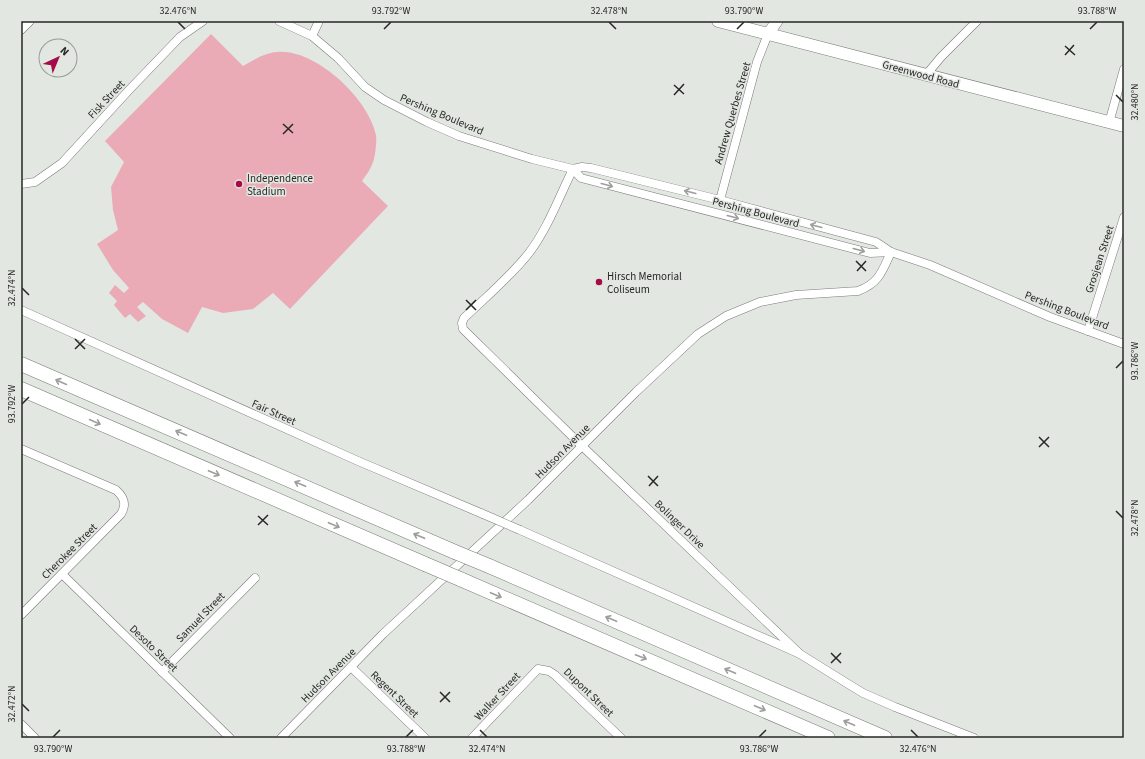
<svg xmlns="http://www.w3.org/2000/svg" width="1145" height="759" viewBox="0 0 1145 759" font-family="'Source Sans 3',sans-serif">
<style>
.green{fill:#eaabb6}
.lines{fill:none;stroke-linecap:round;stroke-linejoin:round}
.street-casing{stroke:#787c77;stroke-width:9}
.secondary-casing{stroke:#787c77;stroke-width:12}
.primary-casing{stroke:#787c77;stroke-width:13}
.highway-casing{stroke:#787c77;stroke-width:15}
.street{stroke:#fff;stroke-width:8}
.secondary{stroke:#fff;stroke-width:11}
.primary{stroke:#fff;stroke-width:12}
.highway{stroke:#fff;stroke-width:14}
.street-bridge-casing{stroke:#787c77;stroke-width:9;stroke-linecap:butt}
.highway-bridge-casing{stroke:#787c77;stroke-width:15;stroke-linecap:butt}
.street-bridge{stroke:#fff;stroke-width:8}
.highway-bridge{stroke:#fff;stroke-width:14}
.oneway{stroke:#9e9e9d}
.ticks{fill:none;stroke:#272826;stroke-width:1.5}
.poi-dot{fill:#a40c47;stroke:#e3e7e2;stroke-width:1.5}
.labels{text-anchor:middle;stroke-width:3;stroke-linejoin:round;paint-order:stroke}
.street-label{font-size:11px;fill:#272826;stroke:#e3e7e2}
.poi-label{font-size:11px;fill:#272826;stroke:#e3e7e2;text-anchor:start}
.neatline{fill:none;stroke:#272826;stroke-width:1.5}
.ticks-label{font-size:10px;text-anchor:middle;fill:#272826}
</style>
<rect width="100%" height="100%" fill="#e3e7e2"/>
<!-- green -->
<path class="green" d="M211 34 243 66C254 60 264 53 277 52 315 48 369 99 376 135 377 140 375 158 373 162 371 169 366 175 362 181L388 206 290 309 273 293 253 309 223 313 202 307 188 333 162 319 143 302 137 307 146 316 138 322 130 314 125 318 114 305 117 301 109 293 115 285 124 293 129 288 113 270 97 244 118 230 113 210 111 187 124 162 105 141Z"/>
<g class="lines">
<defs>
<g id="street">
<polyline points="279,21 312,36 338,58 365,87 384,100 427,122 459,136 532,159 573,169 582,167 591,168 720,200 876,242 891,252 930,265 1050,317 1124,344"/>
<polyline points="21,30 30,21"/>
<polyline points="312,36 319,21"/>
<polyline points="926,75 941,57 977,21"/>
<polyline points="1109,123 1124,69"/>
<path d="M573 169C559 197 548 228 529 253 510 277 486 297 464 318L462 323 463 329 582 446 800 654"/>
<polyline points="573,169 581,178 870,253 891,252"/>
<polyline points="21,184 35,182 62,163 129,90 180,37 203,21"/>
<polyline points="720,200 757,62 768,34"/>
<polyline points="21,310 358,461 483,514"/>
<polyline points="1088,331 1124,217"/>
<path d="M21 449 116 490C124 497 127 504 121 514L21 615"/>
<polyline points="520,530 800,654 845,682 863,693 895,707 974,738"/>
<polyline points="62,574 230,738"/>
<polyline points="351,667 425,738"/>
<polyline points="162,672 255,578"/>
<polyline points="21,724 35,738"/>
<path d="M281 738 383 634 528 500 636 392 698 334 726 316 760 302 796 295 858 291C879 283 882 272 891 252"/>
<polyline points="472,738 538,669 549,671 555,675 621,738"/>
</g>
<polyline id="secondary" points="768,34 777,21"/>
<polyline id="primary" points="718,21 1124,126"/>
<g id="highway">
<polyline points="21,364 455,552"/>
<polyline points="21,389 425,564"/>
<polyline points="489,566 885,738"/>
<polyline points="460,579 828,738"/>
</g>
</defs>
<!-- street casing -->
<use href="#street" class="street-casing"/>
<!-- secondary casing -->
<use href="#secondary" class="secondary-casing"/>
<!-- primary casing -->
<use href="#primary" class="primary-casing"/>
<!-- highway casing -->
<use href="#highway" class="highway-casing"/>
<!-- street -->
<use href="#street" class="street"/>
<!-- secondary -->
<use href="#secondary" class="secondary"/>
<!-- primary -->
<use href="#primary" class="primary"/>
<!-- highway -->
<use href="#highway" class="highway"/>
<defs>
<polyline id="street-bridge" points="483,514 520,530"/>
<g id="highway-bridge">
<polyline points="455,552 489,566"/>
<polyline points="425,564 460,579"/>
</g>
</defs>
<!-- street-bridge casing -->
<use href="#street-bridge" class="street-bridge-casing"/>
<!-- highway-bridge casing -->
<use href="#highway-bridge" class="highway-bridge-casing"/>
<!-- street-bridge -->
<use href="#street-bridge" class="street-bridge"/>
<!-- highway-bridge -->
<use href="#highway-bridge" class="highway-bridge"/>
</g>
<!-- one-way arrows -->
<defs><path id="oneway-shaft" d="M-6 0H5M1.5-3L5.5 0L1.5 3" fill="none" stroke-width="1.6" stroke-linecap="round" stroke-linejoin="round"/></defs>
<g class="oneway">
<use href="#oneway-shaft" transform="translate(607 185) rotate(15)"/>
<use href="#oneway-shaft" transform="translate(690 192) rotate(-166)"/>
<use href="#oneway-shaft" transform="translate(733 217) rotate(15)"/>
<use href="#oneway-shaft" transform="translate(816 226) rotate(-165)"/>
<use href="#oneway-shaft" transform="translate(859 250) rotate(15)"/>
<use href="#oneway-shaft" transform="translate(61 382) rotate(-156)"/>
<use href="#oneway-shaft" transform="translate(95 422) rotate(24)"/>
<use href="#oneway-shaft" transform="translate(181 433) rotate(-157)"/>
<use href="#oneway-shaft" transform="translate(214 473) rotate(23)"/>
<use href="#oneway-shaft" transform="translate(300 484) rotate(-157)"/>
<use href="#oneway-shaft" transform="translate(334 525) rotate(23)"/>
<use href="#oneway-shaft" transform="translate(419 536) rotate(-157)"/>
<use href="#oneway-shaft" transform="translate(496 595) rotate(23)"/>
<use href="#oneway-shaft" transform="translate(611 619) rotate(-157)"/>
<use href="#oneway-shaft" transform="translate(641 657) rotate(21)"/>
<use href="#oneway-shaft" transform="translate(730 671) rotate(-157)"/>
<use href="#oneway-shaft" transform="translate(760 708) rotate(23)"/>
<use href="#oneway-shaft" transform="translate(849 723) rotate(-157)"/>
</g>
<!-- ticks -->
<path class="ticks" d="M178 22 185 29M609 22 616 29M384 29 391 22M737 29 744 22M1090 29 1097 22M1065 46 1075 55M1065 55 1074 45M674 85 684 94M674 95 684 84M1116 95 1123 102M283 124 293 133M283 134 293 124M856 261 866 271M857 271 866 261M22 288 29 295M466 300 476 310M466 310 476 300M75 339 85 349M75 349 85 339M1116 368 1123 361M22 404 29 397M1039 437 1049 447M1039 447 1049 437M648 476 658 486M649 486 658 476M1116 511 1123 518M258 516 268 525M258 525 268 515M831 653 841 663M831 663 841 653M440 692 450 702M440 702 450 692M22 704 29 711M480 730 487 737M911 730 918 737M53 737 60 730M406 737 413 730M759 737 766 730"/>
<!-- markers -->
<g class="poi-dot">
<circle cx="239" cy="184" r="4"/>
<circle cx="599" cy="282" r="4"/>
</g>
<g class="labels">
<!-- street labels -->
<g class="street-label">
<text transform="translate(921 74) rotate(15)" y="4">Greenwood Road</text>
<text transform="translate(106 99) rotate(-47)" y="4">Fisk Street</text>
<text transform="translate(732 113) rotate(-74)" y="4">Andrew Querbes Street</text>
<text transform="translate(442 114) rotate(23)" y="4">Pershing Boulevard</text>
<text transform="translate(756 212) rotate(15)" y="4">Pershing Boulevard</text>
<text transform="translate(1099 259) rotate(-72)" y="4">Grosjean Street</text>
<text transform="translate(1067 310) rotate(21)" y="4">Pershing Boulevard</text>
<text transform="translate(274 412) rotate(24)" y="4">Fair Street</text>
<text transform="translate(562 451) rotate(-45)" y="4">Hudson Avenue</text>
<text transform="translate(680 524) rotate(44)" y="4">Bolinger Drive</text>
<text transform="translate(69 551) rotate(-45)" y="4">Cherokee Street</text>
<text transform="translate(200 617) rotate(-46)" y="4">Samuel Street</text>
<text transform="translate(154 648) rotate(44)" y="4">Desoto Street</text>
<text transform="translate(328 675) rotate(-45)" y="4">Hudson Avenue</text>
<text transform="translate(589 692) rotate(44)" y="4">Dupont Street</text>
<text transform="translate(395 694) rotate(44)" y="4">Regent Street</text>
<text transform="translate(497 696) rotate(-47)" y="4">Walker Street</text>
</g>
<!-- poi labels -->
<g class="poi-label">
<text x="247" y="182">Independence<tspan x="247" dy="13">Stadium</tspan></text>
<text x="607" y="280">Hirsch Memorial<tspan x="607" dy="13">Coliseum</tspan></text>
</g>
</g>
<!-- border -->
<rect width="1145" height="759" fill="none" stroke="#e3e7e2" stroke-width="44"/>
<!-- north arrow -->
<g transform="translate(58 58) rotate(44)"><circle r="19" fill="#e3e7e2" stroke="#989b97"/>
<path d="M0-3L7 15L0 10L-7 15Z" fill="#a40c47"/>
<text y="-6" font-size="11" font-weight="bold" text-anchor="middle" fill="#272826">N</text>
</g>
<rect x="22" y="22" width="1101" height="715" class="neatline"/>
<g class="ticks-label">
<text x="178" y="14">32.476°N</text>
<text x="391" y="14">93.792°W</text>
<text x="609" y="14">32.478°N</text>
<text x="744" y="14">93.790°W</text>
<text x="1097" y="14">93.788°W</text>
<text transform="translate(1134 102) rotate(-90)" y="4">32.480°N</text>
<text transform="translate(11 288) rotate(-90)" y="4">32.474°N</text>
<text transform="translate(1134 361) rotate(-90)" y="4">93.786°W</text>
<text transform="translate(11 404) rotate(-90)" y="4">93.792°W</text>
<text transform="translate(1134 518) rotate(-90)" y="4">32.478°N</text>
<text transform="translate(11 704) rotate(-90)" y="4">32.472°N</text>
<text x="53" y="752">93.790°W</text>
<text x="406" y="752">93.788°W</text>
<text x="487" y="752">32.474°N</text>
<text x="759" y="752">93.786°W</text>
<text x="918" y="752">32.476°N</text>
</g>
</svg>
